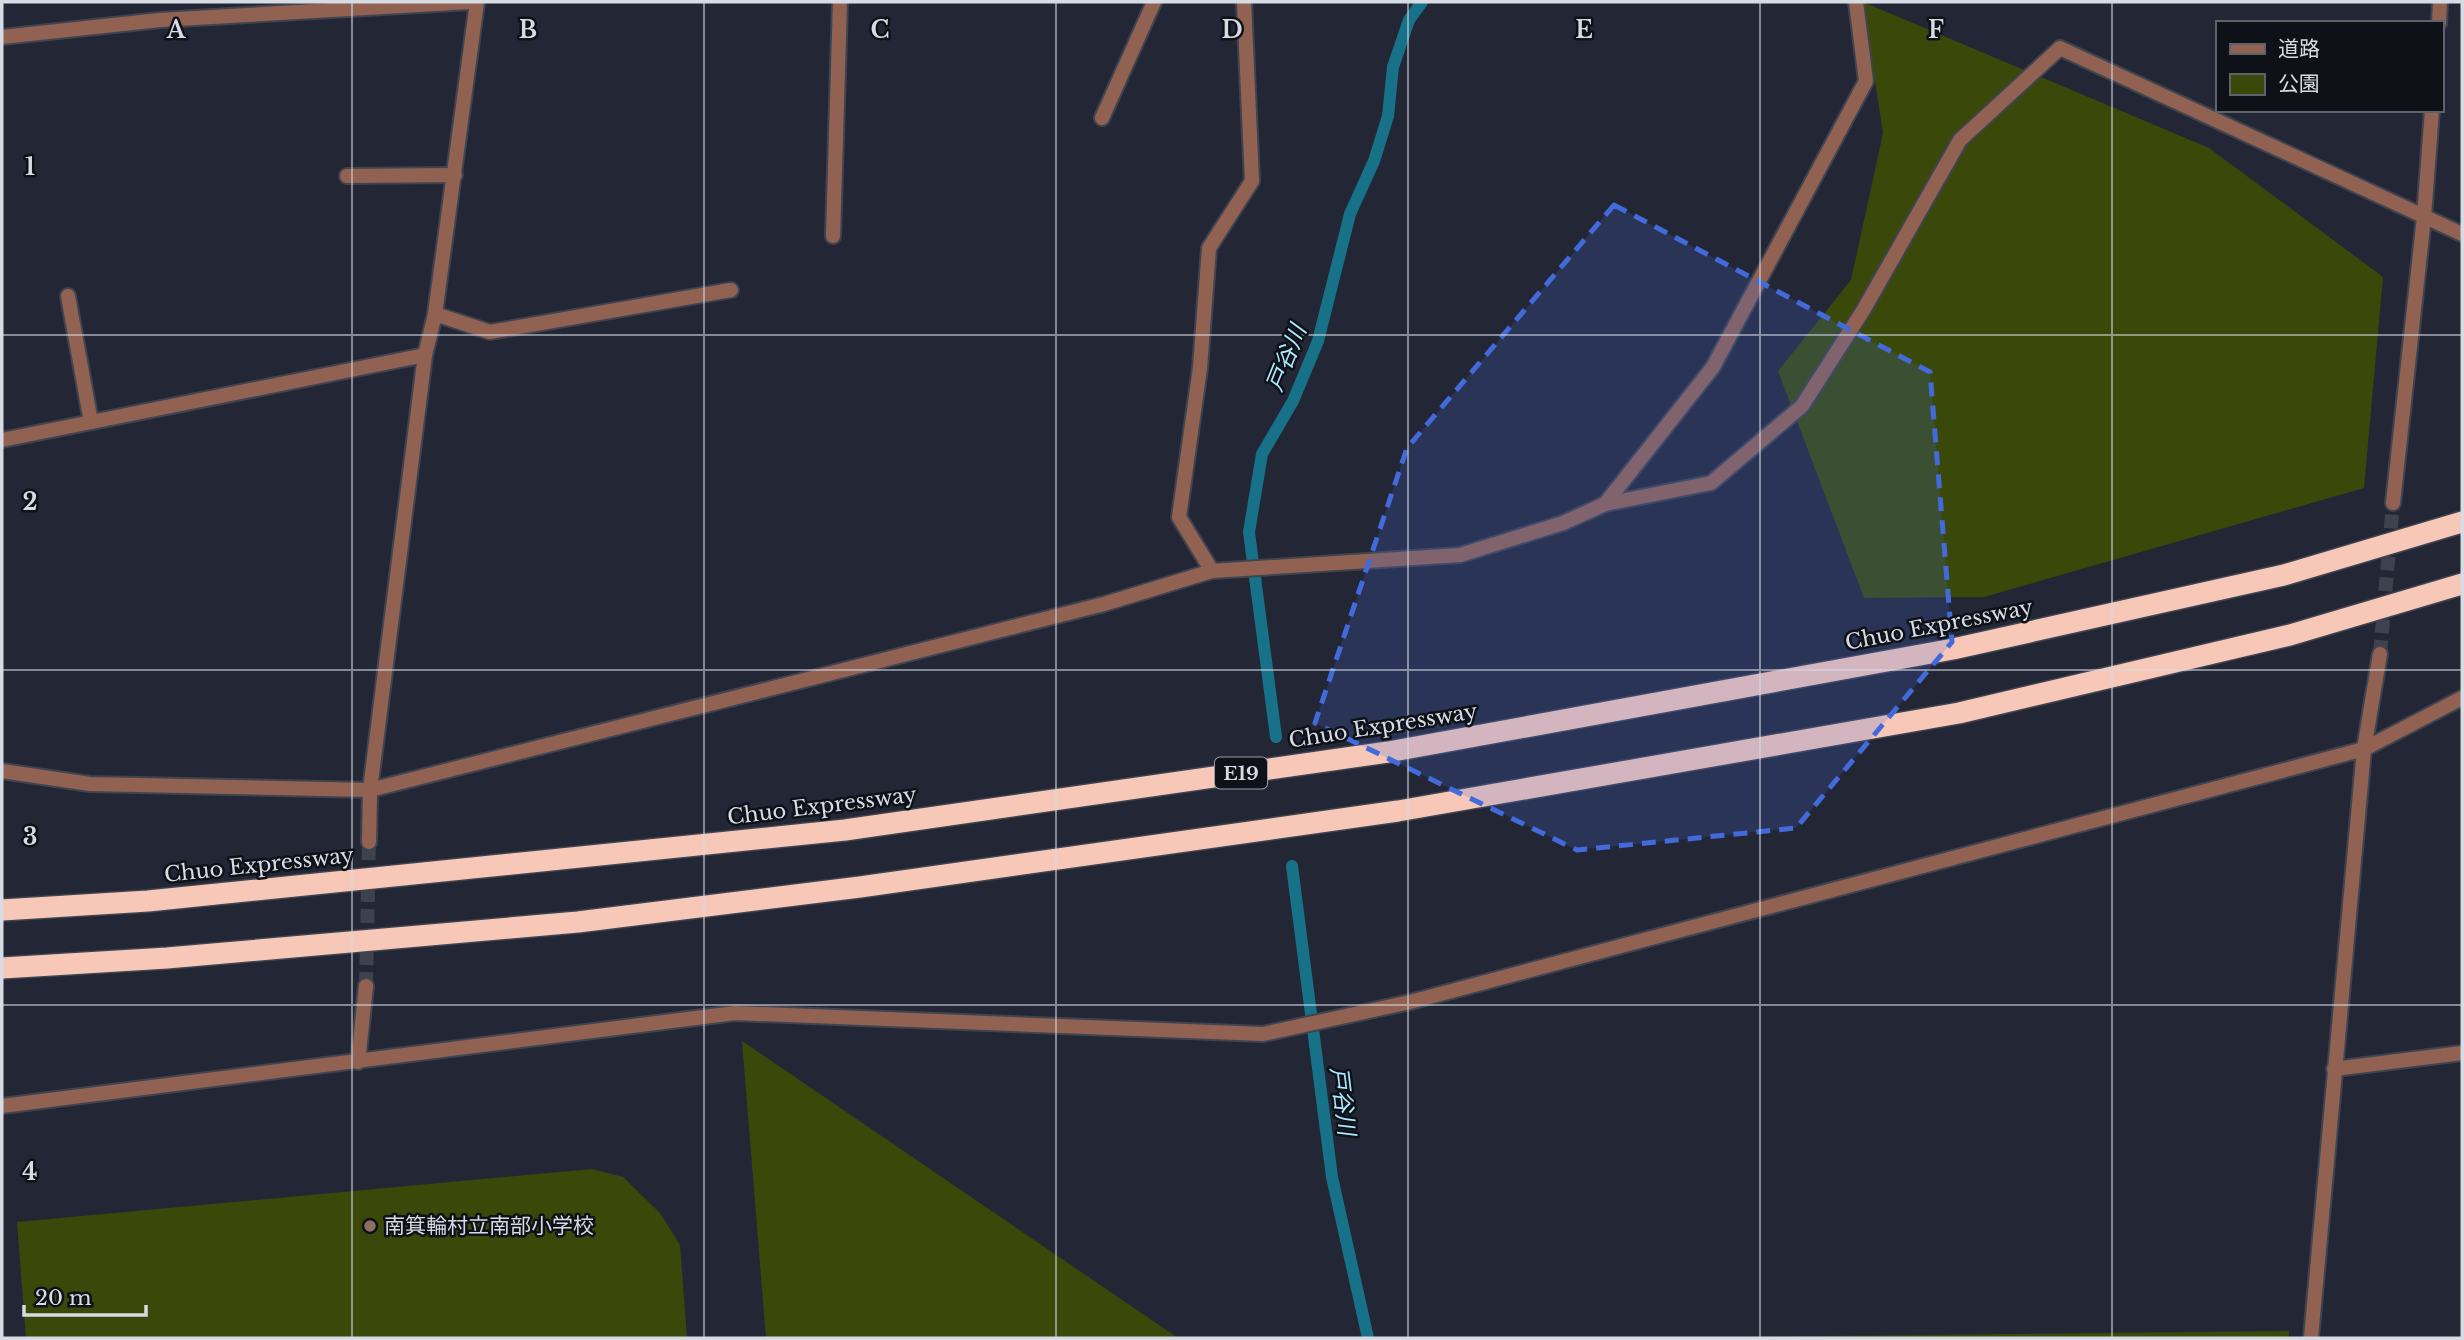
<svg xmlns="http://www.w3.org/2000/svg" width="2464" height="1340" viewBox="0 0 2464 1340" font-family="'Libre Baskerville','Noto Sans JP',serif">
<style>
.green{fill:#3a4909}
.lines{fill:none;stroke-linecap:round;stroke-linejoin:round}
.stream{stroke:#177289;stroke-width:12}
.minor-tunnel{stroke:#3e424f;stroke-width:14;stroke-dasharray:14 7;stroke-linecap:butt}
.service-casing{stroke:#404451;stroke-width:18}
.minor-casing{stroke:#404451;stroke-width:18}
.motorway-casing{stroke:#404451;stroke-width:24}
.service{stroke:#916252;stroke-width:14}
.minor{stroke:#916252;stroke-width:14}
.motorway{stroke:#f7c8b7;stroke-width:21}
.marked{fill:#426ada;fill-opacity:0.2;stroke:#426ada;stroke-width:5;stroke-dasharray:14 9;stroke-linejoin:round}
.grid{fill:none;stroke:#d7dbe4;stroke-width:2;stroke-opacity:0.55}
.education-dot{fill:#8d6e63;stroke:#0e1117;stroke-width:2.5}
.labels{text-anchor:middle;stroke-width:5;stroke-linejoin:round;paint-order:stroke}
.shield{fill:#0e1117;stroke:#9b9ea6;stroke-width:2}
.shield-label{font-size:19px;font-weight:bold;fill:#d7dbe4}
.street-label{font-size:21px;fill:#d7dbe4;stroke:#0e1117}
.poi-label{font-size:21px;fill:#d7dbe4;stroke:#0e1117;text-anchor:start}
.water-label{font-size:23px;font-style:italic;fill:#aaeafe;stroke:#0e1117}
.grid-label{font-size:23px;text-anchor:middle;font-weight:bold;fill:#d7dbe4;stroke:#0e1117;stroke-width:5;stroke-linejoin:round;paint-order:stroke}
</style>
<rect width="100%" height="100%" fill="#232735"/>
<!-- green -->
<g class="green">
<polygon points="1863,2 2209,148 2383,277 2364,488 1984,597 1864,598 1778,371 1851,280 1883,133"/>
<polygon points="742,1041 1178,1338 766,1338"/>
<polygon points="592,1169 623,1177 660,1213 680,1245 687,1338 26,1338 17,1222"/>
<polygon points="2289,1331 2289,1338 1712,1338 1729,1337"/>
</g>
<g class="lines">
<!-- stream -->
<g class="stream">
<polyline points="1276,737 1249,532 1262,454 1293,401 1318,341 1350,214 1374,161 1388,116 1393,67 1409,20 1422,2"/>
<polyline points="1292,866 1332,1177 1368,1338"/>
</g>
<!-- minor-tunnel -->
<g class="minor-tunnel">
<polyline points="2380,654 2393,503"/>
<polyline points="366,986 369,842"/>
</g>
<defs>
<polyline id="service" points="1102,118 1154,2"/>
<g id="minor">
<polyline points="2439,23 2440,2"/>
<polyline points="2,37 160,20 470,2"/>
<polyline points="347,176 455,175"/>
<polyline points="833,236 840,2"/>
<polyline points="68,296 91,422"/>
<polyline points="435,314 490,332 731,290"/>
<polyline points="2,440 425,355"/>
<polyline points="2393,503 2424,217 2432,110"/>
<polyline points="1605,504 1711,483 1802,406 1864,309 1960,140 2060,48 2462,234"/>
<polyline points="1212,571 1179,517 1200,368 1209,248 1252,181 1244,2"/>
<polyline points="2,771 90,784 370,790 1104,604 1212,571 1460,555 1563,523 1605,504 1713,367 1866,81 1856,2"/>
<polyline points="369,842 370,790 425,355 435,314 477,2"/>
<polyline points="358,1062 366,986"/>
<polyline points="2334,1069 2462,1053"/>
<polyline points="2,1106 735,1013 1263,1034 1410,1002 2364,749 2462,698"/>
<polyline points="2311,1338 2364,749 2380,654"/>
</g>
<g id="motorway">
<polyline points="2,910 148,901 845,830 1388,752 1953,649 2284,575 2462,522"/>
<polyline points="2,968 167,958 578,922 860,887 1398,811 1959,713 2290,635 2462,584"/>
</g>
</defs>
<!-- service casing -->
<use href="#service" class="service-casing"/>
<!-- minor casing -->
<use href="#minor" class="minor-casing"/>
<!-- motorway casing -->
<use href="#motorway" class="motorway-casing"/>
<!-- service -->
<use href="#service" class="service"/>
<!-- minor -->
<use href="#minor" class="minor"/>
<!-- motorway -->
<use href="#motorway" class="motorway"/>
</g>
<!-- marked area -->
<path class="marked" d="M1614 205 1930 372 1952 642 1796 828 1577 850 1315 723 1407 448Z"/>
<!-- grid -->
<path class="grid" d="M352 2V1338M704 2V1338M1056 2V1338M1408 2V1338M1760 2V1338M2112 2V1338M2 335H2462M2 670H2462M2 1005H2462"/>
<!-- markers -->
<circle class="education-dot" cx="370" cy="1226" r="7"/>
<g class="labels">
<!-- shield labels -->
<rect class="shield" x="1215" y="757.5" width="52" height="31" rx="5"/>
<g class="shield-label">
<text x="1241" y="780">E19</text>
</g>
<!-- street labels -->
<g class="street-label">
<text transform="translate(1939 625) rotate(-11)" y="7">Chuo Expressway</text>
<text transform="translate(1383 726) rotate(-9)" y="7">Chuo Expressway</text>
<text transform="translate(822 806) rotate(-7)" y="7">Chuo Expressway</text>
<text transform="translate(259 865) rotate(-6)" y="7">Chuo Expressway</text>
</g>
<!-- poi labels -->
<g class="poi-label">
<text x="384" y="1233">南箕輪村立南部小学校</text>
</g>
<!-- water labels -->
<g class="water-label">
<text transform="translate(1286 358) rotate(-68)" y="8">戸谷川</text>
<text transform="translate(1343 1101) rotate(83)" y="8">戸谷川</text>
</g>
</g>
<g class="grid-label">
<text x="176" y="38">A</text>
<text x="528" y="38">B</text>
<text x="880" y="38">C</text>
<text x="1232" y="38">D</text>
<text x="1584" y="38">E</text>
<text x="1936" y="38">F</text>
<text x="30" y="175">1</text>
<text x="30" y="510">2</text>
<text x="30" y="845">3</text>
<text x="30" y="1180">4</text>
</g>
<!-- border -->
<rect width="2464" height="1340" fill="none" stroke="#d7dbe4" stroke-width="7"/>
<!-- legend -->
<rect x="2216" y="21" width="228" height="91" fill="#0e1117" stroke="#5e6269" stroke-width="2"/>
<rect x="2230" y="44" width="35" height="10" fill="#916252" stroke="#5e6269" stroke-width="2"/>
<text x="2278" y="56" font-size="21" fill="#d7dbe4">道路</text>
<rect x="2230" y="74" width="35" height="21" fill="#3a4909" stroke="#5e6269" stroke-width="2"/>
<text x="2278" y="91" font-size="21" fill="#d7dbe4">公園</text>
<!-- scale -->
<path d="M24 1305v10h122v-10" fill="none" stroke="#d7dbe4" stroke-width="3.5"/>
<text x="35" y="1305" font-size="21" fill="#d7dbe4" stroke="#0e1117" stroke-width="5" paint-order="stroke">20 m</text>
</svg>
